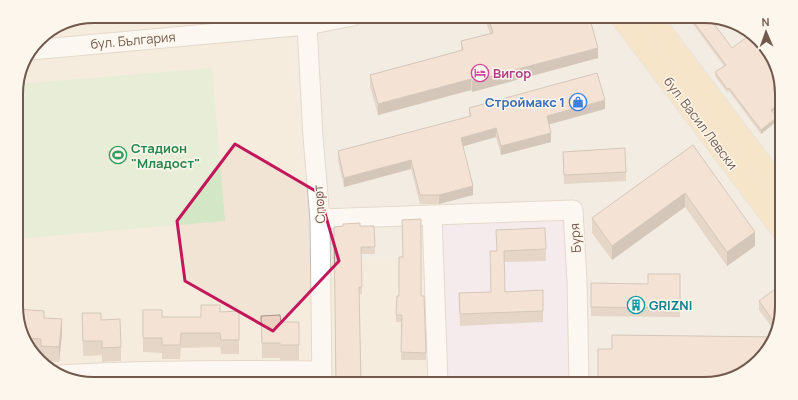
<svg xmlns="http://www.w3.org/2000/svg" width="798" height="400" viewBox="0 0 798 400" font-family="Manrope,sans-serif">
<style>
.residential{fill:#f1e4d5}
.industrial{fill:#eae4df}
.education{fill:#efe2f6}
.green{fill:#d3e6c6}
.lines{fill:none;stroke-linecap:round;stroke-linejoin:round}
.minor-casing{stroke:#cbbaad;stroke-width:21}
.major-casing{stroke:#d7d1cd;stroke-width:24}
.minor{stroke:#fff;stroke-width:19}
.major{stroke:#f2d4a4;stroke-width:22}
.wall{fill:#ccb4a5}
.shaded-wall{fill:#a69286}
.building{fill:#edd1c0;stroke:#a69286}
.marked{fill:none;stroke:#c2185b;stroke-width:3;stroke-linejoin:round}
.labels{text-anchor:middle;stroke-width:3;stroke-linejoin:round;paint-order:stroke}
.street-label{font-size:13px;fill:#71594d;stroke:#fdf6ec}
.hotel-label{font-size:13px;font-weight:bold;fill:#b23c85;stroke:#fdf6ec;text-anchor:start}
.shop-label{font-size:13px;font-weight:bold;fill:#366cbe;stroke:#fdf6ec;text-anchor:end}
.leisure-label{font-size:13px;font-weight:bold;fill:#27864d;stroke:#fdf6ec;text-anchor:start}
.culture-label{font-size:13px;font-weight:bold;fill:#0d838f;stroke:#fdf6ec;text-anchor:start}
.rim{fill:none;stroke:#71594d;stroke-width:2}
</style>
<rect width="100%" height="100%" fill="#faf2e6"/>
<!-- residential -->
<polygon class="residential" points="134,16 290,16 306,188 308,263 561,254 580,384 94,384 60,376 32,353 17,317 16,88 24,59 42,35 78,22"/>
<!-- industrial -->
<g class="industrial">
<polygon points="94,16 134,16 78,22"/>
<polygon points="290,16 704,16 738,24 769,50 781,84 782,306 774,340 709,384 580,384 561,254 308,263 306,188"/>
</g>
<!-- education -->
<polygon class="education" points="570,214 574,384 443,384 441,220"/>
<!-- green -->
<polygon class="green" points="212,68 225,221 17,239 16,88 17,84"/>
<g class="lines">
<defs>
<g id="minor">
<polyline points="307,25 313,137 320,219 322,384"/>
<polyline points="31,50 307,25 353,16"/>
<polyline points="432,215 438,384"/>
<polyline points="320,219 573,210 577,281 579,384"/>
<path d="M58 375C146 370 234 370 322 371"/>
</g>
<g id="major">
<polyline points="621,16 782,229"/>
<polyline points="649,16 782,192"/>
</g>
</defs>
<!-- minor casing -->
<use href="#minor" class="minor-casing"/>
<!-- major casing -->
<use href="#major" class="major-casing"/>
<!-- minor -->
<use href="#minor" class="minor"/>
<!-- major -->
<use href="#major" class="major"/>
</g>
<!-- wall -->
<g class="wall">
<polygon points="484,16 551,16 551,22 598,58 472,92 471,90 378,115 370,86 370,75 461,51 461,41 490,34"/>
<polygon points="690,17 781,84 781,105 773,112 777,121 761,134 729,91 727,92 715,76 715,72 724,66 690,20"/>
<polygon points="469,108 605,109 549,124 551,142 501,155 496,137 463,146 473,195 439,204 420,204 411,169 344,187 338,160 338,151 469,117"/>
<polygon points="693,145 755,246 727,266 685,207 612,260 592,233 592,218"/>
<polygon points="563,152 626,172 626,181 564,184"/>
<polygon points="343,226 374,226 375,254 361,254 362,294 359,294 361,384 336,384 334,227"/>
<polygon points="545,228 546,261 504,262 505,292 543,311 543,322 460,326 459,293 491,292 496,251"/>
<polygon points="680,274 680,317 591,316 591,283 648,284"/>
<polygon points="421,296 426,353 426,360 401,360 401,322 396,322 396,315"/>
<polygon points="759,301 782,306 776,333 759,310"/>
<polygon points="143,310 162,317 201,317 220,312 239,311 239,354 221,354 220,347 181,348 180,359 162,359 162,353 143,352"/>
<polygon points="82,313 101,320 121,347 121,361 102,362 102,355 83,356"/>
<polygon points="261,316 281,322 299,322 299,360 280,360 280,358 262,358"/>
<polygon points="17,317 44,318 62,334 59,362 41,360 41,353 32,352"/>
</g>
<!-- shaded-wall -->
<g class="shaded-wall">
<polygon points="598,48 598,58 472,92 472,81"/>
<polygon points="471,79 471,90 378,115 378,104"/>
<polygon points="605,100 605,109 547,125 547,116"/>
<polygon points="781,102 781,105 771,113 771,110"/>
<polygon points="777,117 777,121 761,134 761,130"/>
<polygon points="496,128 496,137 461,147 461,138"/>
<polygon points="551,133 551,142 501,155 501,146"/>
<polygon points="411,160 411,169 344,187 344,178"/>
<polygon points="473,186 473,195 439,204 439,195"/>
<polygon points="685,193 685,207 612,260 612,246"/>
<polygon points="755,232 755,246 727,266 727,252"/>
<polygon points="62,319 62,334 59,362 59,347"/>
</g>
<!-- building -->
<g class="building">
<polygon points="488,16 551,16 551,22 572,16 589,16 598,48 472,81 471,79 378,104 370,75 463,50 461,41 493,33"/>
<polygon points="691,16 704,16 709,17 732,48 751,34 759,42 770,57 771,56 781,84 781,102 771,110 777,117 761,130 729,88 727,89 715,72 726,65 690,17"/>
<polygon points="597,73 605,100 547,116 551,133 501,146 496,128 461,138 473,186 439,195 420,195 411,160 344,178 338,151 471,116 469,108"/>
<polygon points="693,145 755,232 727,252 685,193 612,246 592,218"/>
<polygon points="625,148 626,172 564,175 563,152"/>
<polygon points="421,219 421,296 424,296 426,353 401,352 402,315 396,315 397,296 399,296 399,257 403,257 402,220"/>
<polygon points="360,223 360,226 374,226 375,247 361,247 362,287 359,287 361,383 336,384 334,227 343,226 343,224"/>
<polygon points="545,228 546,249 504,251 505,292 543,290 543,311 460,314 459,293 491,292 490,251 497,251 496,230"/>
<polygon points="648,274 680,274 680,308 591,307 591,283 648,284"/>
<polygon points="782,284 782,306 777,326 759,301"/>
<polygon points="201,305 220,305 220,312 239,311 239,340 221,340 220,333 181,333 180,345 162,345 162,338 143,338 143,310 162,310 162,317 201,317"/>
<polygon points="17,309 44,311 44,318 62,319 59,347 41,346 41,339 25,338 17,317"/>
<polygon points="82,313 101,313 101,320 120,319 121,347 102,348 102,341 83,341"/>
<polygon points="280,315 281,322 299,322 299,345 280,345 280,343 262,343 261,316"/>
<polygon points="612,335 775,337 774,340 747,371 709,384 598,384 598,349 612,349"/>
</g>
<!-- marked area -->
<path d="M0 0H798V400H0ZM235 144 319 193 339 261 273 331 185 281 177 221Z" fill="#faf2e6" fill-opacity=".55" fill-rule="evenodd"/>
<path class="marked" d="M235 144 319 193 339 261 273 331 185 281 177 221Z"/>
<!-- icons -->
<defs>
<symbol id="hotel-ring" viewBox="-11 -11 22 22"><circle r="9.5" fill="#fdf6ec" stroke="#d1479c" stroke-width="1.5"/><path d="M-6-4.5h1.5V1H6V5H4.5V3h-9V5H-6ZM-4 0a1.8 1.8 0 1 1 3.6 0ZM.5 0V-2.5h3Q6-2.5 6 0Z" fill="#d1479c"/></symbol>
<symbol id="shop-ring" viewBox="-11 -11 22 22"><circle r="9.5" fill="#fdf6ec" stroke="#3f7fe0" stroke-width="1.5"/><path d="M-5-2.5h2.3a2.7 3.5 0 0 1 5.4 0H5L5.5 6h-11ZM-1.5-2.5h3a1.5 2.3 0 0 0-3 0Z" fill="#3f7fe0"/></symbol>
<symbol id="stadium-ring" viewBox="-11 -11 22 22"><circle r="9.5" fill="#fdf6ec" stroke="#2e9e5b" stroke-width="1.5"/><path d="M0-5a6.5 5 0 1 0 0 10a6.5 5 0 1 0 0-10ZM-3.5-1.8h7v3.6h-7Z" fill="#2e9e5b"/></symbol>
<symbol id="building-ring" viewBox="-11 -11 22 22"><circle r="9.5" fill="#fdf6ec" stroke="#0f9aa8" stroke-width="1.5"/><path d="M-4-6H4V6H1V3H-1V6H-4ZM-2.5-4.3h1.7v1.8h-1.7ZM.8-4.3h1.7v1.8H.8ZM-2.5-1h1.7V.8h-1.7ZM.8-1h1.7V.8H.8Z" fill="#0f9aa8"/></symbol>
</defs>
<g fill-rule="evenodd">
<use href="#hotel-ring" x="470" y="63" width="20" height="20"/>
<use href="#shop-ring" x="568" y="92" width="20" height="20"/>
<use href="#stadium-ring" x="108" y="145" width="20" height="20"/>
<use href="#building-ring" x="626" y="295" width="20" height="20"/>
</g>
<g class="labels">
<!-- street labels -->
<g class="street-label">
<text transform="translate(133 40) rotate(-5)" y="5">бул. България</text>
<text transform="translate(701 123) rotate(53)" y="5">бул. Васил Левски</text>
<text transform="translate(319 204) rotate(-94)" y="5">Спорт</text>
<text transform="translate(575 238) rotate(-94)" y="5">Буря</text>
</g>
<!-- hotel labels -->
<g class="hotel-label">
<text x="493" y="78">Вигор</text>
</g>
<!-- shop labels -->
<g class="shop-label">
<text x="565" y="107">Строймакс 1</text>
</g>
<!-- leisure labels -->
<g class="leisure-label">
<text x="131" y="153">Стадион<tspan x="131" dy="15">"Младост"</tspan></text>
</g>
<!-- culture labels -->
<g class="culture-label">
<text x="649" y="310">GRIZNI</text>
</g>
</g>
<!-- crop -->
<path d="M0 0H798V400H0ZM94 23H704A71 71 0 0 1 775 94V306A71 71 0 0 1 704 377H94A71 71 0 0 1 23 306V94A71 71 0 0 1 94 23Z" fill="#fdf6ec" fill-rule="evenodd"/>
<path class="rim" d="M94 23H704A71 71 0 0 1 775 94V306A71 71 0 0 1 704 377H94A71 71 0 0 1 23 306V94A71 71 0 0 1 94 23Z"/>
<!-- north arrow -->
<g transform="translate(766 32) rotate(358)" stroke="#fdf6ec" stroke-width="3" paint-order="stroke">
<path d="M0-3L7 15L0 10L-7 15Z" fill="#71594d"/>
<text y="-6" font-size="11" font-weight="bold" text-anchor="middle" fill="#71594d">N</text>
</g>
</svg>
